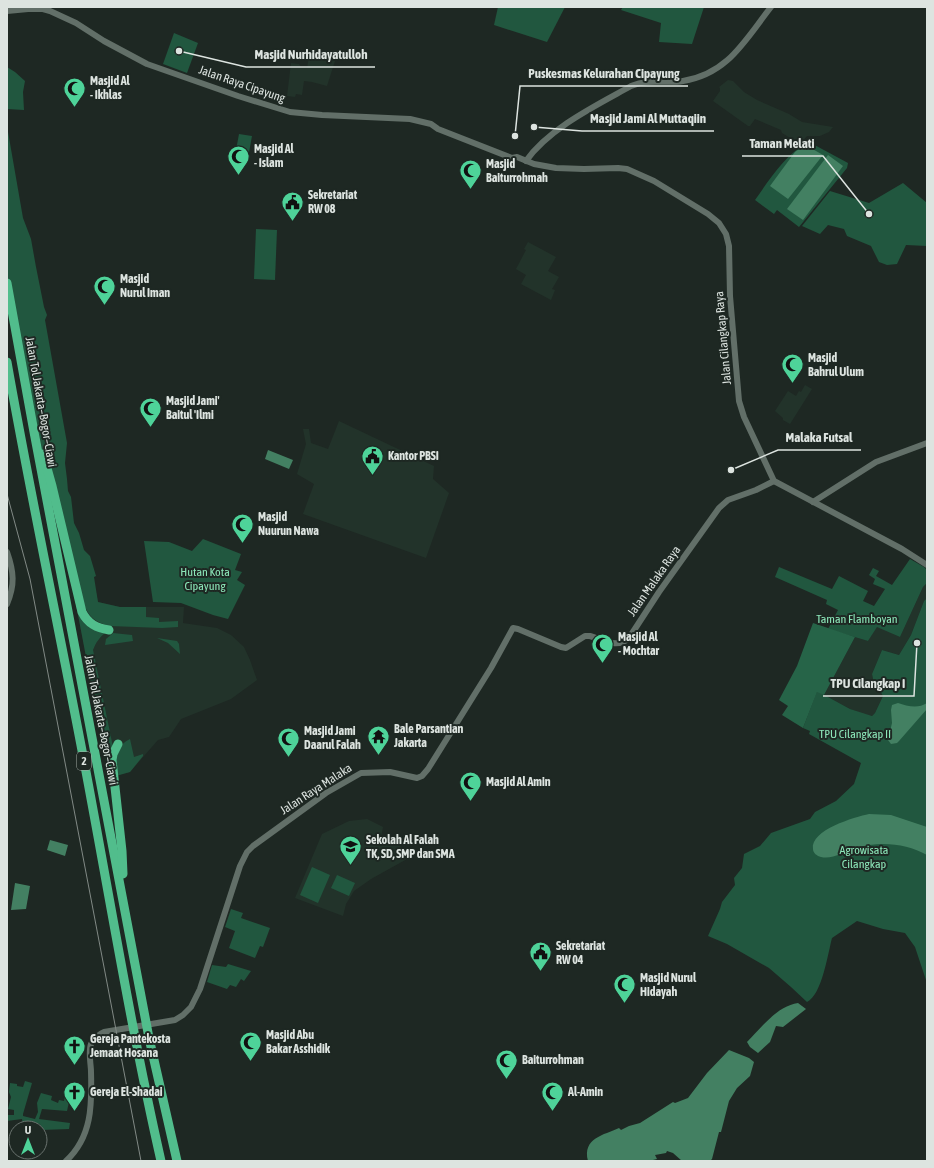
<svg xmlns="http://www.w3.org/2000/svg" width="934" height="1168" viewBox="0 0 934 1168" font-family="'Asap Condensed',sans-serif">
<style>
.built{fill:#22332a}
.green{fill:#21573f}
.forest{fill:#266448}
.water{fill:#438062}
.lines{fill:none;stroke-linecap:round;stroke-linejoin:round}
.minor{stroke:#626f68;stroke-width:6}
.highway{stroke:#51bd8c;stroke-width:9}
.tram{stroke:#828a86;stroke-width:1}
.labels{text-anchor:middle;stroke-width:4;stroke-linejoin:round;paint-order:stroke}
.shield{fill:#1e2823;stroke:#a4aca7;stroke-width:1}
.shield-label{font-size:11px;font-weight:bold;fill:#dde4e0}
.poi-label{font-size:12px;font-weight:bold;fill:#dde4e0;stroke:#1e2823;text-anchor:start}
.street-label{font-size:12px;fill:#dde4e0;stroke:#1e2823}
.park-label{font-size:12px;fill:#8ce7b9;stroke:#1e2823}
.leader{fill:none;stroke:#dde4e0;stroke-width:1.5}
.callout-dot{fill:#dde4e0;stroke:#1e2823;stroke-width:1.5}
.callout-label{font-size:13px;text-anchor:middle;font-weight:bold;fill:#dde4e0;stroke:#1e2823;stroke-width:4;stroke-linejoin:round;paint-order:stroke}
</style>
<rect width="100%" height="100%" fill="#1e2823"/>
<!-- built -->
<g class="built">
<polygon points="309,56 326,61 327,59 335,61 327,86 312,82 304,81 302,95 296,94 295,97 287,96 291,63 299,64 301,67 307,68"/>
<polygon points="728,80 733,81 744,92 757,100 789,114 802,122 833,127 829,132 820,136 807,136 800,144 782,133 781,130 755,119 750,126 748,126 713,101 720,91 720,88 719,87"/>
<polygon points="528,242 556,257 548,271 559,277 552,289 555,290 551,300 521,284 526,275 516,269 526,250 524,249"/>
<polygon points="805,385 812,389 790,424 783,420 783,418 775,411 788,391 796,396 799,391 801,392"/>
<polygon points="339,421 434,466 433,479 449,493 426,558 303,514 314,484 297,474 306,444 303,429 309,429 311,443 328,449"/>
<polygon points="77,571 93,577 98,602 120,607 184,607 183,623 217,628 231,635 244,647 250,660 257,680 231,699 181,719 169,737 158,740 130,772 109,777 70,573"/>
<polygon points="927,583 927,598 924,601 911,635 899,655 882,650 872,674 873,679 883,696 875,713 872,716 863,714 850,709 824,695 855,637 868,641 877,626 900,637 923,587"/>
<polygon points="367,819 383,827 381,837 416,854 371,879 354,891 346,904 343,916 295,898 322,834 349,821"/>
</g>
<!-- green -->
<g class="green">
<polygon points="498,7 565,7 547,42 494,25"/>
<polygon points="623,7 704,7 692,44 659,42 661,23 621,10"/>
<polygon points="174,33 198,43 187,73 163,64"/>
<polygon points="7,67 15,72 25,81 23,92 24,110 7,109"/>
<path d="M7 126 23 218 31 239 36 267 44 307 47 315 45 320 67 443 65 463 67 479 68 491 71 497 74 523 79 533 84 550 90 556 96 576 94 577 98 602 120 607H146V617L159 618V622L178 621V627L162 628 110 626C97 623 90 618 85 607L34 432 7 284Z"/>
<polygon points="239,134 252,136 248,158 235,155"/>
<path d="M809 142 848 163 847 168 799 227 777 210 774 214 755 200C770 179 785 154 809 142Z"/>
<polygon points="903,183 927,203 927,246 906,245 897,264 887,265 879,262 871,246 847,236 844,229 828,225 820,234 802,226 830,191 869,203"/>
<polygon points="256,229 277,230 275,280 254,279"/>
<polygon points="203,539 241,554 235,570 242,572 237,580 245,585 228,619 213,615 181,603 153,602 144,541 169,542 192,551"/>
<polygon points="910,559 924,567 927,570 927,583 923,587 900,637 877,627 868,641 828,629 838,610 826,604 827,600 775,577 779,567 832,589 839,576 868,591 863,601 874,606 885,589 873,584 875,579 869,575 873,568 879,571 876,576 892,585"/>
<path d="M70 573 78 606 106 632C100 637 96 642 93 650L113 747 109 764V777Z"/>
<path d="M927 598V983L915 947 905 933 883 929 857 921 832 938C828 953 822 995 807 1002L791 987 769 968 727 944 708 936 720 909 722 902 735 885 734 878 742 868 744 854 760 846 771 833 810 819 815 812 836 801 854 784 861 763 809 734 810 731 803 728 817 691 850 709 872 716 875 713 883 696 873 679 872 674 882 650 899 655 911 635 924 601Z"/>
<polygon points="113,633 132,635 133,641 105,645 106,639"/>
<polygon points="157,638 177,641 179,644 180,654 168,643"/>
<path d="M130 739 134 757 143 754V756L130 772 116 776C115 759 114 747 130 739Z"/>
<polygon points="312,867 330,875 318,903 300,895"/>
<polygon points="337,875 355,883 349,896 331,888"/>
<polygon points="231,909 243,913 241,918 270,928 263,947 260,946 255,958 229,948 235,931 225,927"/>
<polygon points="228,964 251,971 244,981 241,979 236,987 230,985 227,989 207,982 212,965 226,967"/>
<polygon points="25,1081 32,1083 23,1114 23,1116 35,1119 38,1112 37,1103 41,1093 52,1096 51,1100 58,1103 59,1100 64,1101 65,1096 69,1097 67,1102 69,1102 67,1111 42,1109 39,1119 70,1123 69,1129 41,1130 40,1124 32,1123 26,1128 20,1128 23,1126 22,1119 7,1121 7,1115 14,1115 14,1110 8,1109 11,1097 9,1092 10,1083 17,1084 17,1086 23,1087"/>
</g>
<!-- forest -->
<polygon class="forest" points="813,623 855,637 824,695 817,692 803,728 782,715 788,706 779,700 797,666"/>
<!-- water -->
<g class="water">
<polygon points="803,146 809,147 823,155 788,199 770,186 795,152"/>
<polygon points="828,155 843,166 803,220 787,209"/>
<polygon points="268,450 293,460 289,469 265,459"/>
<path d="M898 703C907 706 918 709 927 703V709L899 741 897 743 891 744 888 740 892 723 891 710 892 705Z"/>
<path d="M869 814 891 815 927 827V855C906 843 879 841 856 848 845 851 832 860 821 857 817 856 813 853 813 849 810 830 855 817 869 814Z"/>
<polygon points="50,840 68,845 65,856 47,850"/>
<polygon points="15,883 30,886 26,909 11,910"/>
<path d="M798 1003 806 1009 783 1027 776 1026 770 1042 758 1053 750 1047 747 1042C761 1028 777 1006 798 1003Z"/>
<path d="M729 1050 749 1058 754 1062 750 1076 737 1088 729 1101 721 1132H719L712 1159 710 1161H682L673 1153 667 1151 666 1153 655 1155 657 1159 649 1161H588C582 1138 604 1135 619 1128L621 1130 629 1126 640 1123 673 1102 675 1103 688 1098 707 1073Z"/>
</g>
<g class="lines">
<!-- minor -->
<g class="minor">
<polyline points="7,11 28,9 43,9 50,11 76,23 104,41 147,64 238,96 290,112 322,115 410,119 431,124 438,129 512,158 517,157 534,164 556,168 584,169 618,168 627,169 654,181 708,214 719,223 726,234 729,246 730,296 739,401 744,417 774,481 902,549 927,565"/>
<path d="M526 161C549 128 597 105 631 86 650 78 665 84 683 81 728 74 745 40 771 7"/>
<polyline points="813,502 876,462 927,443"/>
<path d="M7 552C14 572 15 585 7 604"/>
<path d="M66 1161C92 1137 92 1105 91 1072 91 1064 88 1052 91 1044 93 1039 99 1034 104 1032L175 1020 183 1015 191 1007 200 989 240 866 247 852 253 846 326 793 361 773 390 772 417 778 422 776 428 769 491 668 513 628 518 629 561 647 566 648 585 636H590C604 640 617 649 629 638L659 592 719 508 728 500 756 490 774 481"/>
</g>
<!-- highway -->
<g class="highway">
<polyline points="7,283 34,432 149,1038 177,1161"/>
<path d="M7 362C33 510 65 656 92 804 114 923 134 1042 161 1161"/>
<path d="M43 454 52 486 82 612C88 624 97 628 109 630"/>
<polyline points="118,744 113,754 112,760 122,851 123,874"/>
</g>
<!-- tram -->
<polyline class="tram" points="7,494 30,579 141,1161"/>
</g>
<!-- icons -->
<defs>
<symbol id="mosque-pin" viewBox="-11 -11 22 30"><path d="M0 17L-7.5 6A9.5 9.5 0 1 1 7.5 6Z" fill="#4ed399" stroke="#1e2823"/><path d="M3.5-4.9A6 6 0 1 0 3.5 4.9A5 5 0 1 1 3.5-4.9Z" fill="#111"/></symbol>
<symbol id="civic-pin" viewBox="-11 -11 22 30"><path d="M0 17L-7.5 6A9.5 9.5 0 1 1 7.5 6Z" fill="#4ed399" stroke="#1e2823"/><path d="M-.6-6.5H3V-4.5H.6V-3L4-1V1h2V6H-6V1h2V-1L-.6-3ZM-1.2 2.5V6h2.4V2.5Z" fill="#111"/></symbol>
<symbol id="temple-pin" viewBox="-11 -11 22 30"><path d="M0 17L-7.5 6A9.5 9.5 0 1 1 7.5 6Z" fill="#4ed399" stroke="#1e2823"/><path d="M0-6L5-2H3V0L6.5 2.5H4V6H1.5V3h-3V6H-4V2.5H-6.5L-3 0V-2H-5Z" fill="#111"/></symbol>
<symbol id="school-pin" viewBox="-11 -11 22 30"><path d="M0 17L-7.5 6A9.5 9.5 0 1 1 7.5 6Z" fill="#4ed399" stroke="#1e2823"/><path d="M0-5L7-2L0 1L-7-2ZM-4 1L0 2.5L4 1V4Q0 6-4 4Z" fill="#111"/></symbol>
<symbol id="church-pin" viewBox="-11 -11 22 30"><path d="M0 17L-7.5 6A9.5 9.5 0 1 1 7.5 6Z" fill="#4ed399" stroke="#1e2823"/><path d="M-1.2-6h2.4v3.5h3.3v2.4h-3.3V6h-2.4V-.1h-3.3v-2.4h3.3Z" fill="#111"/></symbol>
</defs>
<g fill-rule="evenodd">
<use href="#mosque-pin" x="62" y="76" width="25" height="34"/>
<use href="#mosque-pin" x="226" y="144" width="25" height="34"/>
<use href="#mosque-pin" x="458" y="158" width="25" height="34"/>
<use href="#civic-pin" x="280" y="190" width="25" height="34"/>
<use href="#mosque-pin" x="92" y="274" width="25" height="34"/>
<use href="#mosque-pin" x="780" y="352" width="25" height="34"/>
<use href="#mosque-pin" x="138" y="396" width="25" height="34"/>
<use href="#civic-pin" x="360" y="444" width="25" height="34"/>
<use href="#mosque-pin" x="230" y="512" width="25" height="34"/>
<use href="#mosque-pin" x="590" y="632" width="25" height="34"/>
<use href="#temple-pin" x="366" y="724" width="25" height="34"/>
<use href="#mosque-pin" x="276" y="726" width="25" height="34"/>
<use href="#mosque-pin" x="458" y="770" width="25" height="34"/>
<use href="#school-pin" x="338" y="834" width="25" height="34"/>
<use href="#civic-pin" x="528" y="940" width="25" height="34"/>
<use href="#mosque-pin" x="612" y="972" width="25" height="34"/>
<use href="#mosque-pin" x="238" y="1030" width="25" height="34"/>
<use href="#church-pin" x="62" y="1034" width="25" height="34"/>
<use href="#mosque-pin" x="494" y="1048" width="25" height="34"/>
<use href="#church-pin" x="62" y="1080" width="25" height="34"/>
<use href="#mosque-pin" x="540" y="1080" width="25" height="34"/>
</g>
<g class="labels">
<!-- shield labels -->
<rect class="shield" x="77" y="752" width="14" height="18" rx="3"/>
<g class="shield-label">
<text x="84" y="765">2</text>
</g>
<!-- poi labels -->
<g class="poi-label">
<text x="90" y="85">Masjid Al<tspan x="90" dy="14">- Ikhlas</tspan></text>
<text x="254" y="153">Masjid Al<tspan x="254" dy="14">- Islam</tspan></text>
<text x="486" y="168">Masjid<tspan x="486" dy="14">Baiturrohmah</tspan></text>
<text x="308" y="199">Sekretariat<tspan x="308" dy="14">RW 08</tspan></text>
<text x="120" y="283">Masjid<tspan x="120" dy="14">Nurul Iman</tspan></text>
<text x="808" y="362">Masjid<tspan x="808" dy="14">Bahrul Ulum</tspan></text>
<text x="166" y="405">Masjid Jami'<tspan x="166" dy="14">Baitul 'Ilmi</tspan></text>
<text x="388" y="460">Kantor PBSI</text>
<text x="258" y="521">Masjid<tspan x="258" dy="14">Nuurun Nawa</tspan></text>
<text x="618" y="641">Masjid Al<tspan x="618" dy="14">- Mochtar</tspan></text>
<text x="394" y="733">Bale Parsantian<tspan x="394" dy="14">Jakarta</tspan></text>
<text x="304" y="735">Masjid Jami<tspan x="304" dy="14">Daarul Falah</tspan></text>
<text x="486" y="786">Masjid Al Amin</text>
<text x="366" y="844">Sekolah Al Falah<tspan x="366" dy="14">TK, SD, SMP dan SMA</tspan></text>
<text x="556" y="950">Sekretariat<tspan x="556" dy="14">RW 04</tspan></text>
<text x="640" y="982">Masjid Nurul<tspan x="640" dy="14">Hidayah</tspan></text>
<text x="266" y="1039">Masjid Abu<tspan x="266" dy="14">Bakar Asshidik</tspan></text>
<text x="90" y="1043">Gereja Pantekosta<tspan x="90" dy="14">Jemaat Hosana</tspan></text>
<text x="522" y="1064">Baiturrohman</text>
<text x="90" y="1096">Gereja El-Shadai</text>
<text x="568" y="1096">Al-Amin</text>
</g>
<!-- street labels -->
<g class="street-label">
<text transform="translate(242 84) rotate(19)" y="4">Jalan Raya Cipayung</text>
<text transform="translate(723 338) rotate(-95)" y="4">Jalan Cilangkap Raya</text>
<text transform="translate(41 402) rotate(80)" y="4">Jalan Tol Jakarta–Bogor–Ciawi</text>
<text transform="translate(654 581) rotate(-55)" y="4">Jalan Malaka Raya</text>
<text transform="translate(101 720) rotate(79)" y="4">Jalan Tol Jakarta–Bogor–Ciawi</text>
<text transform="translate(316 789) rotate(-33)" y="4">Jalan Raya Malaka</text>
</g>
<!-- park labels -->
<g class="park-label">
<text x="205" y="576">Hutan Kota<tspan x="205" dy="14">Cipayung</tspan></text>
<text x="857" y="623">Taman Flamboyan</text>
<text x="855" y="738">TPU Cilangkap II</text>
<text x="864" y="854">Agrowisata<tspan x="864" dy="14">Cilangkap</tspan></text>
</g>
</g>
<!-- callouts -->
<path class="leader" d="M179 51L246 67H375M515 136L520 86H688M534 127L582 131H714M869 214L823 156H742M731 470L778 450H861M917 643L914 696H823"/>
<g class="callout-dot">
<circle cx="179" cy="51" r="4"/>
<circle cx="515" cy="136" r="4"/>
<circle cx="534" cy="127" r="4"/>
<circle cx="869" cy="214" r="4"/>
<circle cx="731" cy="470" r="4"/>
<circle cx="917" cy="643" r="4"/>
</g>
<g class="callout-label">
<text x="311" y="59">Masjid Nurhidayatulloh</text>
<text x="604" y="78">Puskesmas Kelurahan Cipayung</text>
<text x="648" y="123">Masjid Jami Al Muttaqiin</text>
<text x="782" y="148">Taman Melati</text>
<text x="819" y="442">Malaka Futsal</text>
<text x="868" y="688">TPU Cilangkap I</text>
</g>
<!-- border -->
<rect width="934" height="1168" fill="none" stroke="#dde4e0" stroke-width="16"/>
<!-- north arrow -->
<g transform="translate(28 1140)"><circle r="19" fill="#1e2823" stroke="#6a736f"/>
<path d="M0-3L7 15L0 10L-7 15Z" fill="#4ed399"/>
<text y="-6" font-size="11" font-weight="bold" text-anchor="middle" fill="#dde4e0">U</text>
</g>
</svg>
